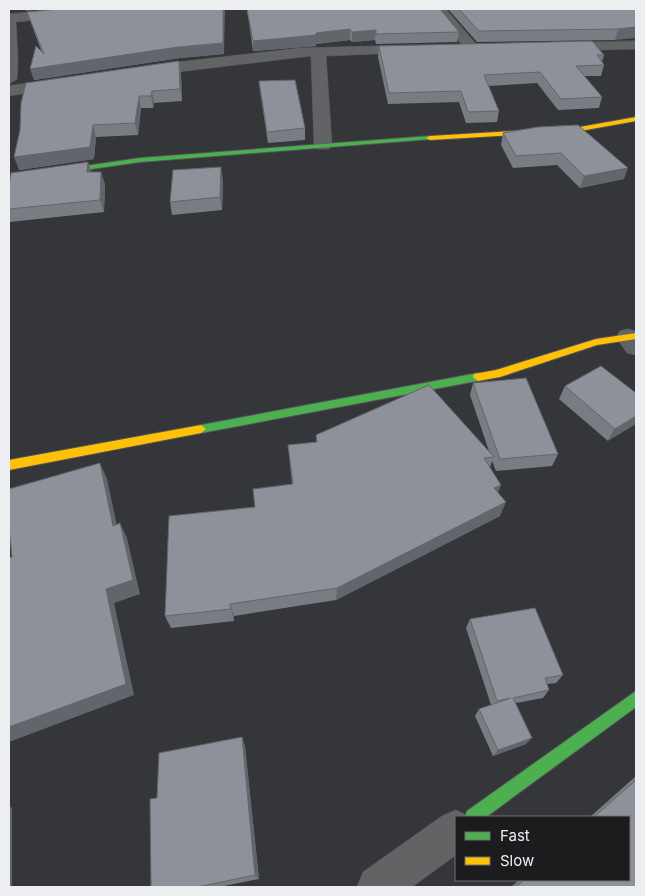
<svg xmlns="http://www.w3.org/2000/svg" width="645" height="896" viewBox="0 0 645 896" font-family="Inter,sans-serif">
<style>
.lines{fill:none;stroke-linecap:round;stroke-linejoin:round}
.street-casing{stroke:#535457;stroke-width:1}
.fast-casing{stroke:#535457;stroke-width:2}
.slow-casing{stroke:#535457;stroke-width:2}
.street{fill:#626365;fill-rule:evenodd}
.fast{fill:#4caf50;fill-rule:evenodd}
.slow{fill:#ffc107;fill-rule:evenodd}
.wall{fill:#7a7c84}
.shaded-wall{fill:#63656c}
.building{fill:#8e909a;stroke:#63656c}
</style>
<rect width="100%" height="100%" fill="#353639"/>
<g class="lines">
<defs>
<g id="street">
<polygon points="68,9 109,9 102,13 16,22 18,59 17,79 9,84 9,14"/>
<polygon points="433,9 446,9 477,45 479,48 477,51 467,51"/>
<polygon points="636,41 636,49 560,51 553,47 560,43"/>
<polygon points="417,45 424,49 422,52 326,56 332,145 329,149 317,149 314,145 311,56 144,76 136,71 144,66 300,48"/>
<polygon points="62,78 70,83 67,86 9,96 9,86"/>
<polygon points="628,329 636,331 636,355 627,353 616,337 620,331"/>
<polygon points="456,810 471,817 456,817 456,855 412,887 357,887 363,872 442,816"/>
</g>
<g id="fast">
<polygon points="430,136 434,138 432,139 140,162 9,181 9,177 140,158"/>
<polygon points="478,373 483,377 482,380 201,433 196,429 201,425"/>
<polygon points="636,691 636,707 486,817 465,817 467,811"/>
</g>
<g id="slow">
<polygon points="636,117 636,121 580,131 430,140 426,138 430,136 580,127"/>
<polygon points="636,333 636,339 597,345 500,377 478,381 473,377 474,374 496,370 596,339"/>
<polygon points="201,425 206,429 201,433 9,470 9,460"/>
</g>
</defs>
<!-- street casing -->
<use href="#street" class="street-casing"/>
<!-- fast casing -->
<use href="#fast" class="fast-casing"/>
<!-- slow casing -->
<use href="#slow" class="slow-casing"/>
<!-- street -->
<use href="#street" class="street"/>
<!-- fast -->
<use href="#fast" class="fast"/>
<!-- slow -->
<use href="#slow" class="slow"/>
</g>
<!-- wall -->
<g class="wall">
<polygon points="247,9 440,9 459,32 457,42 376,44 375,40 352,42 350,40 316,44 316,46 253,51"/>
<polygon points="448,9 636,9 615,40 477,42"/>
<polygon points="27,12 224,54 180,58 34,80 42,53"/>
<polygon points="379,46 604,55 602,62 604,65 601,76 584,76 602,97 599,108 558,110 537,83 488,86 499,111 497,122 466,123 459,102 388,104 378,57"/>
<polygon points="179,61 181,73 182,101 154,103 153,108 141,108 138,135 96,137 94,159 19,170"/>
<polygon points="259,81 305,128 305,140 268,143 260,91"/>
<polygon points="538,127 624,179 580,188 557,165 513,168 501,145 503,133"/>
<polygon points="92,172 105,184 104,212 10,222 9,219 9,187"/>
<polygon points="223,180 222,210 172,215 170,202"/>
<polygon points="473,383 558,454 552,466 496,471 492,461 490,468 498,492 500,516 336,600 234,616 234,621 171,628 165,616 255,507 292,484 288,445 317,442 316,435 489,451 470,395"/>
<polygon points="565,386 636,393 608,441 559,399"/>
<polygon points="470,619 563,675 556,683 547,684 549,690 543,698 516,703 526,744 493,756 475,716 479,709 491,705 466,628"/>
<polygon points="242,737 245,747 259,879 219,887 151,887 157,798"/>
<polygon points="636,776 636,887 511,887 519,880 629,880 629,817 590,817"/>
</g>
<!-- shaded-wall -->
<g class="shaded-wall">
<polygon points="25,9 49,9 26,11"/>
<polygon points="223,9 225,9 224,54 180,58 34,80 30,69"/>
<polygon points="636,27 636,38 615,40 618,29"/>
<polygon points="350,29 350,40 316,44 316,46 253,51 253,41"/>
<polygon points="376,30 375,40 352,42 352,32"/>
<polygon points="179,61 181,73 182,101 180,89"/>
<polygon points="152,91 154,103 153,108 151,96"/>
<polygon points="139,96 141,108 138,135 135,123"/>
<polygon points="93,125 96,137 94,159 19,170 14,157"/>
<polygon points="88,162 92,174 87,172"/>
<polygon points="221,167 223,180 222,210 220,197"/>
<polygon points="628,168 624,179 580,188 584,176"/>
<polygon points="101,172 105,184 104,212 100,200"/>
<polygon points="636,416 636,424 608,441 615,429"/>
<polygon points="100,463 107,479 120,540 113,526"/>
<polygon points="501,485 495,500 494,488"/>
<polygon points="506,502 500,516 336,600 337,588"/>
<polygon points="120,523 127,538 140,594 114,603 134,695 9,742 9,727 106,589"/>
<polygon points="230,604 234,616 234,621 231,609"/>
<polygon points="242,737 245,747 259,879 255,875"/>
<polygon points="532,738 526,744 493,756 498,750"/>
<polygon points="9,806 12,808 12,887 9,887"/>
</g>
<!-- building -->
<g class="building">
<polygon points="59,9 223,9 223,43 178,47 30,69 36,46 44,54 27,12"/>
<polygon points="247,9 440,9 459,32 376,34 376,30 352,32 350,29 316,33 316,35 253,41"/>
<polygon points="459,9 636,9 636,27 618,29 479,31"/>
<polygon points="592,41 604,55 597,55 604,65 576,66 602,97 561,99 540,72 484,75 499,111 468,112 461,91 389,93 379,46"/>
<polygon points="179,61 180,89 152,91 151,96 139,96 135,123 93,125 90,147 14,157 20,130 21,103 26,83"/>
<polygon points="295,80 305,128 267,132 259,81"/>
<polygon points="578,125 628,168 584,176 561,153 516,156 503,133 538,127"/>
<polygon points="88,162 87,172 101,172 100,200 9,209 9,187 11,173"/>
<polygon points="221,167 220,197 170,202 173,170"/>
<polygon points="601,366 636,393 636,416 615,429 565,386"/>
<polygon points="526,378 558,454 500,459 473,383"/>
<polygon points="429,385 494,457 484,458 501,485 494,488 506,502 337,588 230,604 231,609 165,616 169,516 255,507 253,489 293,484 288,445 317,442 316,435"/>
<polygon points="100,463 113,526 120,523 133,580 106,589 126,684 9,727 9,558 12,557 9,528 9,489"/>
<polygon points="535,608 563,675 545,678 549,690 513,698 532,738 498,750 479,709 511,698 497,701 470,619"/>
<polygon points="242,737 255,875 197,887 151,887 150,799 157,798 159,753"/>
<polygon points="636,780 636,887 516,887 524,880 629,880 629,817 594,817"/>
</g>
<!-- border -->
<rect width="645" height="896" fill="none" stroke="#edeef1" stroke-width="20"/>
<!-- legend -->
<rect x="455" y="816" width="175" height="65" fill="#1c1c1f" stroke="#707073"/>
<rect x="465" y="832" width="25" height="8" fill="#4caf50" stroke="#707073"/>
<text x="500" y="841" font-size="15" fill="#edeef1">Fast</text>
<rect x="465" y="857" width="25" height="8" fill="#ffc107" stroke="#707073"/>
<text x="500" y="866" font-size="15" fill="#edeef1">Slow</text>
</svg>
